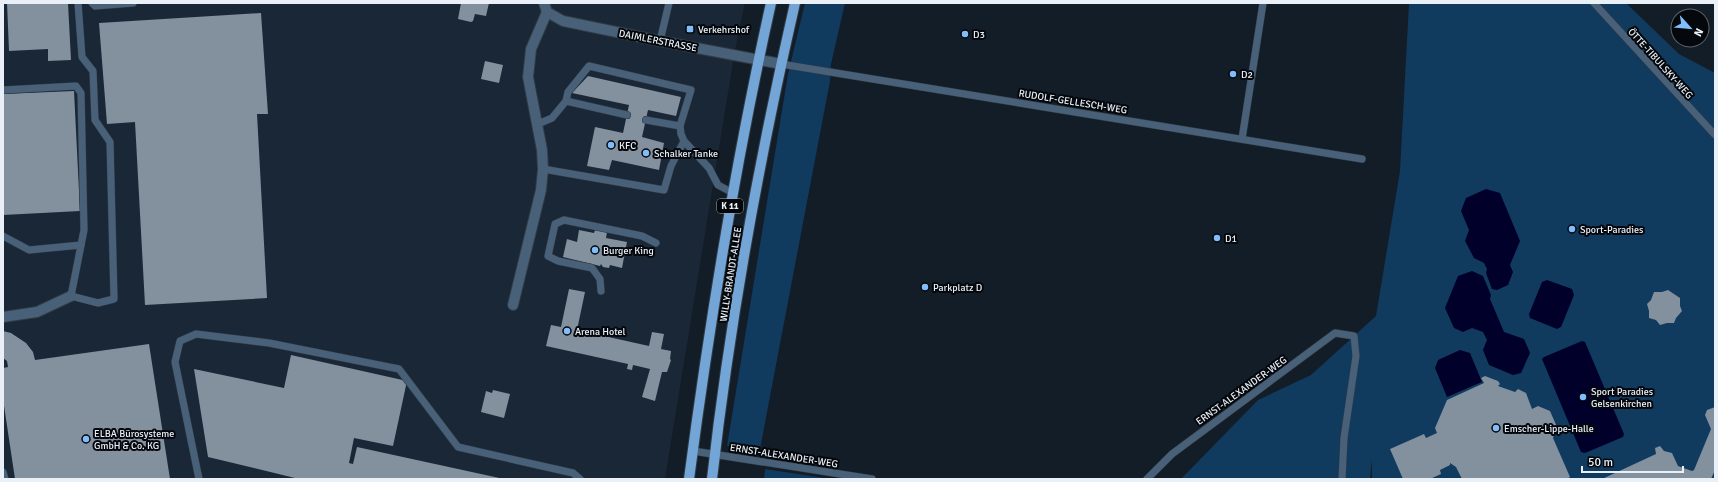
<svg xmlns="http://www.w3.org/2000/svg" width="1718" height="482" viewBox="0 0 1718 482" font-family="Signika,sans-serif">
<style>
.built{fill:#192736}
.green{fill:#113a5f}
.water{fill:#00002a}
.building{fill:#83909e}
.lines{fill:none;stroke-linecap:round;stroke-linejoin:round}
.lane-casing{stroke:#303b44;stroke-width:8}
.street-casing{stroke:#303b44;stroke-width:12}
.primary-casing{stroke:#303b44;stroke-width:12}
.lane{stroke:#486078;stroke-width:7}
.street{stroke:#486078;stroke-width:10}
.primary{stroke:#73a5d6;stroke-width:10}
.poi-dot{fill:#80bdfa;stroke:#04070b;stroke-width:1.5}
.labels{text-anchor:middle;stroke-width:4;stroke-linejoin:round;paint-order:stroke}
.shield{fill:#04070b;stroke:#a4aab1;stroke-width:1}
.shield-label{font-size:9px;font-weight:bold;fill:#e9f0f8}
.poi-label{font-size:10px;fill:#e9f0f8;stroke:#04070b;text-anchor:start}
.street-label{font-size:10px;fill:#e9f0f8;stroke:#04070b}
</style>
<rect width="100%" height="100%" fill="#121d27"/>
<!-- built -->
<polygon class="built" points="3,3 745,3 735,50 665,479 3,479"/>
<!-- green -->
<g class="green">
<polygon points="805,3 845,3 831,64 830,81 760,449 727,446 788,74"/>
<polygon points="1409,3 1626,3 1679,54 1715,73 1715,479 1372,479 1372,459 1370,479 1181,479 1258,400 1311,375 1376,316 1400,171"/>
<polygon points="765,469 831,479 764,479"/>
</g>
<!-- water -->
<g class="water">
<polygon points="1486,189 1500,193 1520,241 1510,265 1513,272 1508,285 1497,290 1492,289 1486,273 1487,269 1484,263 1474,258 1465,241 1469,230 1461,211 1466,198"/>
<polygon points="1472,271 1483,276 1491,295 1490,299 1504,332 1524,339 1530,353 1521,373 1513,375 1489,365 1483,350 1487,340 1483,332 1472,328 1463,332 1454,328 1445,308 1458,276"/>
<polygon points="1547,280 1572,289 1574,295 1561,327 1557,329 1530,318 1529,314 1542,282"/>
<polygon points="1582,341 1585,342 1624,434 1623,437 1585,453 1581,452 1542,359 1544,357"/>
<polygon points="1460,350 1470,353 1482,382 1447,397 1435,368 1438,360"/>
</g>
<!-- building -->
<g class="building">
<polygon points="7,3 68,3 71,60 48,61 48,49 9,51"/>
<polygon points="461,3 489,3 486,16 475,14 473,21 471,22 458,19"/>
<polygon points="261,13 268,114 257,114 267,298 145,305 135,122 107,124 99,23"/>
<polygon points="485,61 503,65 499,83 481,79"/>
<polygon points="588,76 681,97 676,116 648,110 642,137 664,143 659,170 612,160 609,170 587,166 595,127 623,133 629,105 572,93"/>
<polygon points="74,91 80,211 3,215 3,94"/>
<polygon points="579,230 594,233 595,230 607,232 606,238 627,242 622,268 610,265 609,268 603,267 601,264 600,266 563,257 567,239 577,242"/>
<polygon points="569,289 585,292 577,330 649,346 652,332 664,334 661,349 671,351 670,359 671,360 667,372 662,372 655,401 642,397 650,369 633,365 632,370 627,369 628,364 546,346 551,325 561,327"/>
<polygon points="1668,290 1680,298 1680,306 1682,311 1676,318 1674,323 1667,323 1660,325 1656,320 1649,318 1649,311 1647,304 1651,300 1654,292 1662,292"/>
<polygon points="3,331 11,333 26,343 33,352 35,360 149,344 170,479 15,479 3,399 3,368 8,367 7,361 3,358"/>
<polygon points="291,355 407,381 393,446 354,438 349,463 353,464 357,447 504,479 299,479 208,457 194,369 284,388"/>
<polygon points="1485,376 1498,381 1500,384 1498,386 1515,392 1518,389 1526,393 1532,409 1538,406 1550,411 1557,427 1553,438 1570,477 1567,479 1462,479 1456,467 1450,463 1450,465 1440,470 1441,474 1430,479 1403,479 1390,449 1424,434 1426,438 1437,433 1435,428 1447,400 1484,383 1481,378"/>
<polygon points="493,390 510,394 504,418 481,412 486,391 492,393"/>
<polygon points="1715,407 1715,470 1711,479 1602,479 1656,454 1655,448 1660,446 1664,451 1672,453 1678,466 1692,471 1694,470 1711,429 1705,415 1707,410"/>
</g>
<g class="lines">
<defs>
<g id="lane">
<polyline points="92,3 95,6 133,3"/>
<polyline points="1594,3 1715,135"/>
<polyline points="660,41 669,3"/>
<polyline points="781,64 1362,159"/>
<polyline points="3,90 76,86 81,93 84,230 71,296 98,303 114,299 110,142 95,120 93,71 82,57 78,3"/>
<polyline points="627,115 566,101 568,92 589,66 691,90 680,126"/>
<polyline points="646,120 680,126 681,134 684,141 709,168 718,185 733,193"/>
<polyline points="538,124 552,118 566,101"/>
<polyline points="1242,139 1263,3"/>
<polyline points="543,169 664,190 671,166 684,141"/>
<polyline points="3,236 29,250 81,245"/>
<polyline points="601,291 600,279 592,268 558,261 548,256 555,224 564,220 642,236 656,243"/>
<polyline points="693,451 872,479"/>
<polyline points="3,472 5,479"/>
<polyline points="199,479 175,362 180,341 196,334 269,343 399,369 458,447 573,473 580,479"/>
<polyline points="1147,479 1172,454 1335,333 1354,336 1356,356 1344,438 1342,479"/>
</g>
<g id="street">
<polyline points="544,3 547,12 563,21 660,41 781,64"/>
<polyline points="513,305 541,190 543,169 542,150 528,77 531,49 547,12"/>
<polyline points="3,317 37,312 71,296"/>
</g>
<g id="primary">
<path d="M689 479C710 319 736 160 771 3"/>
<path d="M712 479C730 319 759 160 795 3"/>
</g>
</defs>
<!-- lane casing -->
<use href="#lane" class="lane-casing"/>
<!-- street casing -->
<use href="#street" class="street-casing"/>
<!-- primary casing -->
<use href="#primary" class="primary-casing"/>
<!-- lane -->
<use href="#lane" class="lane"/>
<!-- street -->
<use href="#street" class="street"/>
<!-- primary -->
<use href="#primary" class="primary"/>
</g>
<!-- markers -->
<g class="poi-dot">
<rect x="686" y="25" width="8" height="8" rx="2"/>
<circle cx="965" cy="34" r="4"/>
<circle cx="1233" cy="74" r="4"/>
<circle cx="611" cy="145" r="4"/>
<circle cx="646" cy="153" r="4"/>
<circle cx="1572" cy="229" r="4"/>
<circle cx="1217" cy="238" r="4"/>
<circle cx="595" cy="250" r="4"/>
<circle cx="925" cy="287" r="4"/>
<circle cx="567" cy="331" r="4"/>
<circle cx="1583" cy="397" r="4"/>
<circle cx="1496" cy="428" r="4"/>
<circle cx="86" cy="439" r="4"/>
</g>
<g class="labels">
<!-- shield labels -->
<rect class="shield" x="717" y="199" width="26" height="14" rx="3"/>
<g class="shield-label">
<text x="730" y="209">K 11</text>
</g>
<!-- poi labels -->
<g class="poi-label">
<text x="698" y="33">Verkehrshof</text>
<text x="973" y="38">D3</text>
<text x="1241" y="78">D2</text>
<text x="619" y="149">KFC</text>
<text x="654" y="157">Schalker Tanke</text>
<text x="1580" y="233">Sport-Paradies</text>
<text x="1225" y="242">D1</text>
<text x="603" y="254">Burger King</text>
<text x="933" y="291">Parkplatz D</text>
<text x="575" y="335">Arena Hotel</text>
<text x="1591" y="395">Sport Paradies<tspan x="1591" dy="12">Gelsenkirchen</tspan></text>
<text x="1504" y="432">Emscher-Lippe-Halle</text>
<text x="94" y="437">ELBA Bürosysteme<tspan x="94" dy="12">GmbH &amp; Co. KG</tspan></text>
</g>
<!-- street labels -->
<g class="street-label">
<text transform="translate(658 40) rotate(11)" y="4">DAIMLERSTRASSE</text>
<text transform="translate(1661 63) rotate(48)" y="4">ÖTTE-TIBULSKY-WEG</text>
<text transform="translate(1073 101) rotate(9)" y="4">RUDOLF-GELLESCH-WEG</text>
<text transform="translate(730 274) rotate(-81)" y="4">WILLY-BRANDT-ALLEE</text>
<text transform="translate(1241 390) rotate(-36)" y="4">ERNST-ALEXANDER-WEG</text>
<text transform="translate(784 455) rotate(9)" y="4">ERNST-ALEXANDER-WEG</text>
</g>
</g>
<!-- border -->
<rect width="1718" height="482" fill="none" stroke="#e9f0f8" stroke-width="8"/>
<!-- north arrow -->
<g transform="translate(1690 28) rotate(117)"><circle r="19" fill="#04070b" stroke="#60646a"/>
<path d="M0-3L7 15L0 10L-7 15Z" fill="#80bdfa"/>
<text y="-6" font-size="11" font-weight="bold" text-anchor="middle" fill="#e9f0f8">N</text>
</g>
<!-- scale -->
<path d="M1582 466v6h101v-6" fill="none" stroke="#e9f0f8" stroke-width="2"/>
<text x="1588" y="466" font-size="12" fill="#e9f0f8" stroke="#04070b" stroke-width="3" paint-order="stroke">50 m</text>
</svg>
